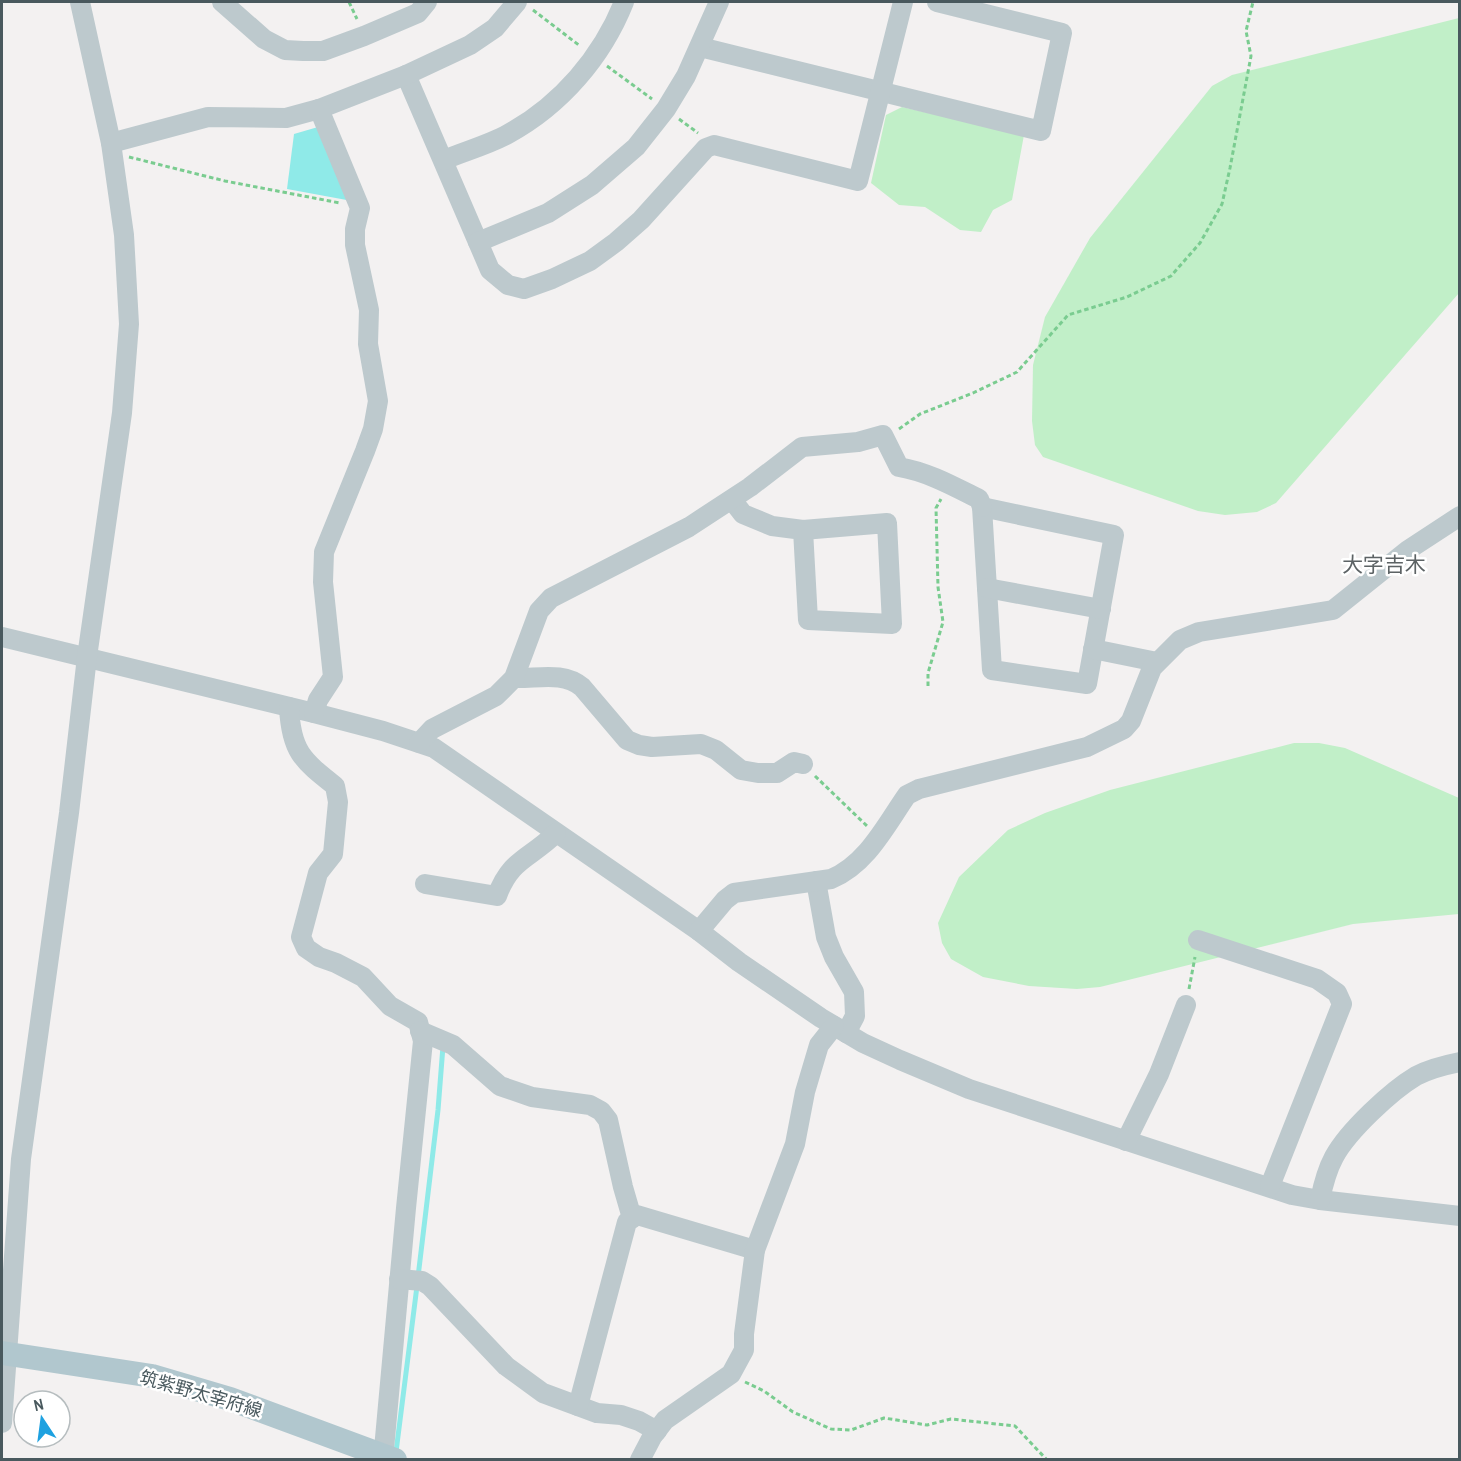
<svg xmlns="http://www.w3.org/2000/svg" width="1461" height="1461" viewBox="0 0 1461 1461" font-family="'Archivo Narrow','Noto Sans JP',sans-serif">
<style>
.green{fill:#c1efc8}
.water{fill:#8feae8}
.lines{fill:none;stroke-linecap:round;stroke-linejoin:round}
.stream{stroke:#8feae8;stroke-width:5}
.path{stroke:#7acc90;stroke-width:3;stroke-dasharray:4.5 3;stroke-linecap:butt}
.minor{stroke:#bdc9cd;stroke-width:20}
.major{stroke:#b1c7ce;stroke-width:24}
.labels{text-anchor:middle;stroke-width:5;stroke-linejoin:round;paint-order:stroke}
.street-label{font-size:18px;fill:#49595e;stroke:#fff}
.quarter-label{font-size:21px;fill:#5d6365;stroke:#fff}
</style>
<rect width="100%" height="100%" fill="#f3f1f1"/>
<!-- green -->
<g class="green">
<polygon points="1459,18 1459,293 1276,503 1257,512 1225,515 1198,511 1043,457 1035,445 1032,421 1033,365 1045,317 1090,238 1212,86 1232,75"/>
<polygon points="902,107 1024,135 1012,200 993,210 981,232 960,230 925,207 899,205 871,183 886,115"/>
<polygon points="1294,743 1319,743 1345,748 1459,798 1459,914 1353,924 1100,987 1077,989 1029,986 983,977 951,959 942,943 938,923 959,877 1008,830 1045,813 1110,790"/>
</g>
<!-- water -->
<polygon class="water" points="318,127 352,201 287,189 294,134"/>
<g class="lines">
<!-- stream -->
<g class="stream">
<polyline points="418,1277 438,1110 443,1046"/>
<polyline points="396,1452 417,1286"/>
</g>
<!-- path -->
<g class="path">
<polyline points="349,2 357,19"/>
<polyline points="533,10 580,46"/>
<polyline points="607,66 652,99"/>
<polyline points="679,119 698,133"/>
<polyline points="129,157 225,181 340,203"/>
<polyline points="899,429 920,414 973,393 1017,372 1068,315 1127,297 1171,276 1200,243 1222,204 1230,168 1251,56 1246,31 1253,2"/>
<polyline points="928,686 928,673 943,622 938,587 936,508 941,499"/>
<polyline points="815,776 867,826"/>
<polyline points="1189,989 1195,957"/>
<polyline points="745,1382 764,1391 793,1412 831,1429 851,1430 884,1418 927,1425 951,1419 1015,1426 1047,1460"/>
</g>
<!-- minor -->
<g class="minor">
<polyline points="222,2 264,39 285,50 303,51 323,51 364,36 418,13 427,2"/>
<polyline points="700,47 1041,131 1062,33 937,2"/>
<polyline points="406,75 490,270 508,285 524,289 552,279 590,261 616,242 641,220 706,148 714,145 858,181 903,2"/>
<polyline points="111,143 208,117 286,118 319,109 406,75 470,45 495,28 517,2"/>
<path d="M444 160C465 151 488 145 508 134 561 105 602 57 624 2"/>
<polyline points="478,242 548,213 592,185 636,147 666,109 686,76 719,2"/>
<polyline points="732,500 743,514 772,526 803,530 887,523 892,624 808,620 803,530"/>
<polygon points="982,507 1114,535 1087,684 992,670"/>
<polyline points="987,588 1101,609"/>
<polyline points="2,637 314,713 383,731 434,748 699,931 739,962 821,1018 863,1043 900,1060 969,1089 1292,1195 1320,1200 1460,1216"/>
<polyline points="1093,649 1157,662"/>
<path d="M514 678C537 679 563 671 582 687L627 740 639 745 652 747 701 744 716 750 741 770 758 773H777L794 762 803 764"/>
<path d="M289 707C291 751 302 760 335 786L338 802 333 854 318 873 301 937 306 948 319 957 336 963 363 977 390 1006 418 1022 423 1041 406 1208 383 1460"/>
<polyline points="314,713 318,700 333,677 323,582 324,552 365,451 373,429 378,401 368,344 369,310 355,245 355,229 360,208 319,109"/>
<path d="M419 743 432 729 496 696 514 678 539 611 551 598 689 527 750 487 802 447 858 442 883 435 899 467C928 472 953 486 979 499L982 507"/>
<polyline points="816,881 826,937 834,957 854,992 855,1016 846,1033"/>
<path d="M425 884 497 896C511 858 530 859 556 833"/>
<path d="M699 931 725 900 734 893 831 879C867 864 886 825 907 795L919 789 1087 747 1124 729 1131 721 1152 668 1180 640 1199 632 1333 610 1408 550 1460 516"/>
<polyline points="1198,940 1317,979 1337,993 1342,1004 1270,1186"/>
<polyline points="420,1031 453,1045 500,1086 532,1097 590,1105 601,1111 608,1120 623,1187 632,1218"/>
<polyline points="1126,1141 1159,1074 1186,1005"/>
<path d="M1320 1200C1323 1185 1327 1170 1334 1157 1348 1131 1391 1091 1416 1076 1429 1069 1445 1065 1460 1062"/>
<polyline points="399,1279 422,1281 430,1286 506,1366 543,1393 597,1413 621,1415 639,1421 657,1431"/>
<polyline points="578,1406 627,1222 637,1215 755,1250"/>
<polyline points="2,1423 21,1159 69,813 87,657 122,413 129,324 124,235 111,143 80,2"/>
<polyline points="640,1460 652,1437 665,1420 731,1374 744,1350 744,1334 755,1250 795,1144 805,1092 819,1045 834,1026"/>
</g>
<!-- major -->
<polyline class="major" points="2,1353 152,1376 230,1399 395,1460"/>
</g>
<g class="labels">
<!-- street labels -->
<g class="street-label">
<text transform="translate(201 1394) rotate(16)" y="6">筑紫野太宰府線</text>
</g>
<!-- quarter labels -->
<g class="quarter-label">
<text x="1384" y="572">大字吉木</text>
</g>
</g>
<!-- border -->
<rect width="1461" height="1461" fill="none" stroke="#49595e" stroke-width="6"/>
<!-- north arrow -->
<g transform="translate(42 1419) rotate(347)"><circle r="28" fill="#ffffff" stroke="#b6bdbf" stroke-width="1.5"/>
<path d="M0-4.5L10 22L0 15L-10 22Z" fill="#1ea1e0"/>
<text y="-9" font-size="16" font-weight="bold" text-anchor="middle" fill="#49595e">N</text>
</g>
</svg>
